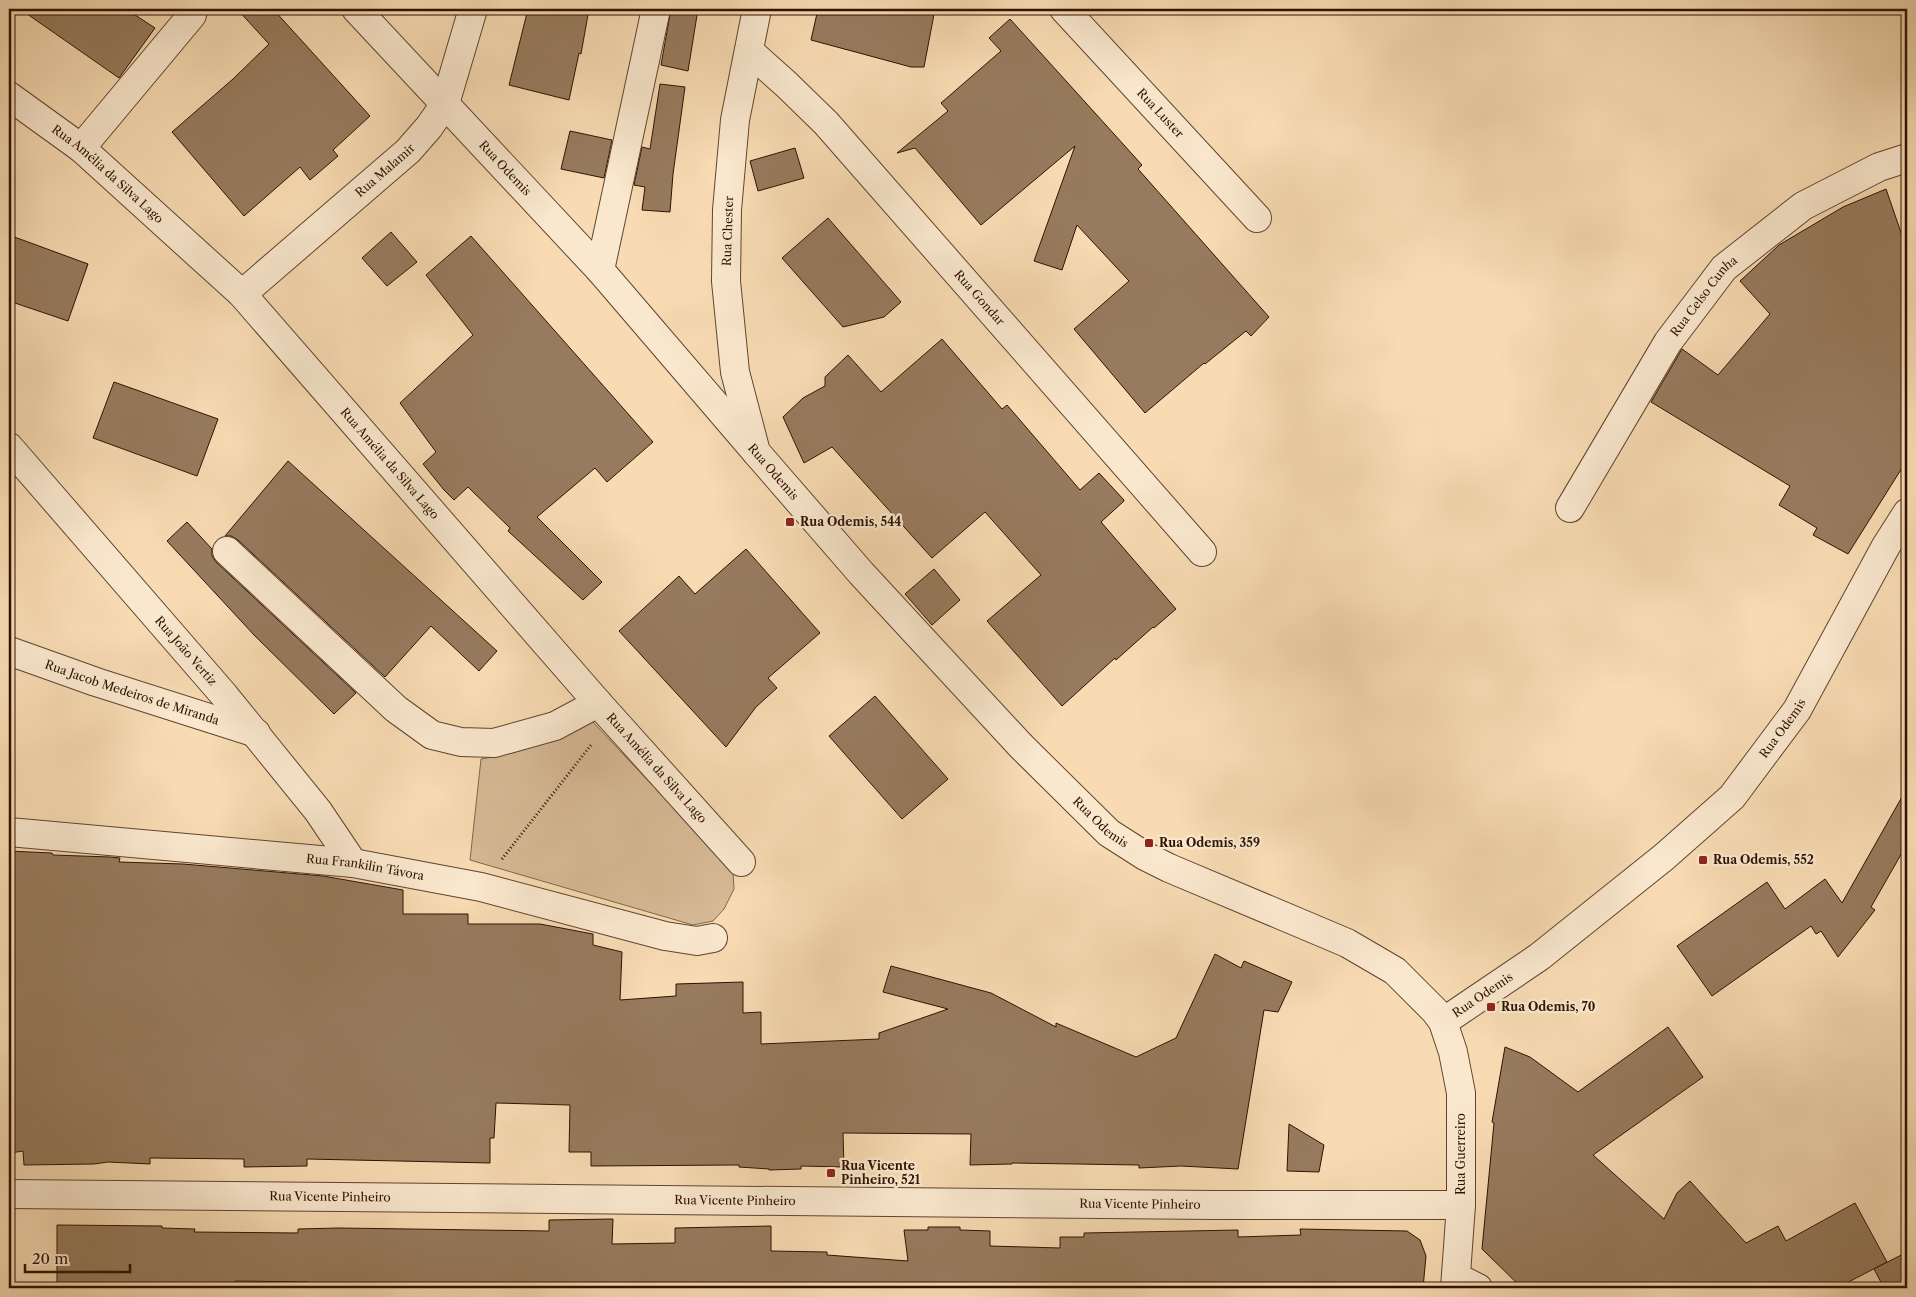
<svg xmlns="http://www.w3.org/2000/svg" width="1916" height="1297" viewBox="0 0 1916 1297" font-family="'Libre Caslon Text',serif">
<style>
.green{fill:#d6b995;stroke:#82664b}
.building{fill:#977b5e;stroke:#2e1201}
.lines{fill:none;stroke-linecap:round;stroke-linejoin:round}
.minor-casing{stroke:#60442e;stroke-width:30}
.tertiary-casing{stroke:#60442e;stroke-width:30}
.path{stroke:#2e1201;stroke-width:3;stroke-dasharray:1 2.5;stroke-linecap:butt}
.minor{stroke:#fae8ce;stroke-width:28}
.tertiary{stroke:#fae8ce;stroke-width:28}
.poi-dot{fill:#8f2418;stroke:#fae8ce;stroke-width:2}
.labels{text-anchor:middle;stroke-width:4.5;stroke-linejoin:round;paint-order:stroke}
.street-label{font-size:12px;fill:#2e1201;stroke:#fae8ce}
.poi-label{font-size:12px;font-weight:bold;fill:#2e1201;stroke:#fae8ce;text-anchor:start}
</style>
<rect width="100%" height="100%" fill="#f8dbb3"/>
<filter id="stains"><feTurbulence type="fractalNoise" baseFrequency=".004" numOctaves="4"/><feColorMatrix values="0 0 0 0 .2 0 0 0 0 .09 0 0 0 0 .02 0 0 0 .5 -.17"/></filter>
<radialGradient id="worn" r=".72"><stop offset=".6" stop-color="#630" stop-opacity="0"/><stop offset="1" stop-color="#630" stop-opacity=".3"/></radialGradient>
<!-- green -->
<path class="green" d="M591 720 733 871 734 889 724 909 713 921 693 925 470 860 481 759C523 753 554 741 591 720Z"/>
<!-- building -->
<g class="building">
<polygon points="20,9 126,9 155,28 119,78"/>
<polygon points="237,9 273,9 370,116 333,150 338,156 310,180 300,167 244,216 172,132 233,79 269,44"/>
<polygon points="528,9 589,9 581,54 579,53 569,100 509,85"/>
<polygon points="671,9 698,9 688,71 661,65"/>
<polygon points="818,9 935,9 924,67 911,67 811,40"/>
<polygon points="1010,19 1142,165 1138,169 1269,317 1251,336 1246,331 1205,364 1204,363 1145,413 1074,329 1129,281 1077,225 1062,270 1034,261 1075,146 981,225 915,148 897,153 948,111 941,103 1001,51 989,38"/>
<polygon points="660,84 685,87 673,174 670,212 642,210 645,187 634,185 642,147 650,149"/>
<polygon points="570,131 612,140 604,178 561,169"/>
<polygon points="795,148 804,178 758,191 750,161"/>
<polygon points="1886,189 1907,250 1907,460 1848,554 1813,535 1817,528 1779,505 1790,486 1651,402 1682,349 1718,375 1770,314 1740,281 1779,245 1843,207"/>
<polygon points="828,218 901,302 884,317 843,327 782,258"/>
<polygon points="391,232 417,262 387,286 362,258"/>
<polygon points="9,235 88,264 68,321 9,301"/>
<polygon points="471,236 653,442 607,482 595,468 537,517 602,582 583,600 508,531 510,528 468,487 454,500 444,490 423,464 436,452 400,403 473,335 426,275"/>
<polygon points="942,339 1002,409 1007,405 1080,490 1099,473 1124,500 1124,501 1101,522 1176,609 1154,628 1153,627 1116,660 1115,658 1062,706 987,621 1041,575 985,512 932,558 832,447 804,463 783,417 803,398 825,386 825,377 848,355 881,392"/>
<polygon points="114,382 218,419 197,476 93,438"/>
<polygon points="288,461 497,651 479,671 431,626 385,677 238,540 231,536 225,536"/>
<polygon points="187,522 212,549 212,556 216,562 356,693 334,714 255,636 167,541"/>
<polygon points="746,549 820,633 768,678 777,688 756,707 726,747 619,631 679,576 695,594"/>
<polygon points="934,569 960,600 932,625 905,594"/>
<polygon points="875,696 948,779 902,819 829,736"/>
<polygon points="1907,788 1907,844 1871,907 1875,910 1838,957 1821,931 1816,934 1811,926 1712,996 1677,946 1767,882 1785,909 1825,879 1842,903"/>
<polygon points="9,851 52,853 53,855 110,857 120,858 119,862 183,864 323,876 403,890 403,914 468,914 468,924 540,924 593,934 593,945 622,952 620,1000 676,996 676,984 743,982 743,1013 761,1012 761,1044 879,1039 879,1033 948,1009 883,992 891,966 991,993 1056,1027 1056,1023 1136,1057 1176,1038 1215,954 1241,968 1244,961 1292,982 1278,1012 1264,1010 1238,1169 1181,1166 1139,1168 1139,1165 1012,1163 1012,1164 970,1165 971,1134 843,1133 844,1167 801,1166 801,1169 769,1170 769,1169 739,1167 739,1165 591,1166 591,1152 569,1152 570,1105 496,1103 494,1138 490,1138 490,1163 307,1159 307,1166 244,1167 244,1159 150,1158 150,1164 108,1162 94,1164 24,1165 23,1151 10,1153 9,1135 9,1004 13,1004 9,957"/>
<polygon points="1668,1027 1703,1077 1593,1155 1664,1219 1677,1193 1690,1181 1746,1243 1778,1226 1786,1241 1855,1203 1887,1262 1837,1288 1522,1288 1482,1249 1494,1123 1492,1122 1505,1047 1530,1057 1578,1092"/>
<polygon points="1289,1124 1324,1145 1319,1172 1287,1171"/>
<polygon points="613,1219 612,1244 675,1243 675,1228 771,1226 771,1251 827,1252 827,1255 908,1261 904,1230 928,1230 928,1227 960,1227 960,1230 990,1231 990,1246 1060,1248 1060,1237 1084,1237 1084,1233 1238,1230 1238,1237 1301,1235 1300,1229 1407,1231 1420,1240 1426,1256 1423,1288 308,1288 308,1282 235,1281 235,1288 57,1288 57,1225 162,1226 162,1228 195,1229 194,1232 298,1233 298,1229 339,1228 549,1231 549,1220"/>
<polygon points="1907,1252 1907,1288 1884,1288 1874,1269"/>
</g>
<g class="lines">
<defs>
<g id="minor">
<path id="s1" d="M356 9 600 270 756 452"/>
<path id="s2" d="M1064 9 1257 218"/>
<path id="s3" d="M749 51 787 85 826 123 1202 552"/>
<path id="s4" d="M9 96 81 148 242 294 598 703 741 862"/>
<polyline points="81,148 192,15 193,9"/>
<polyline points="600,270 656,9"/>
<path id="s5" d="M242 294 408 151 429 127 445 104 473 9"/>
<path id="s6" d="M9 447 224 695 318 811 353 863"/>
<path id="s7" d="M1570 508 1668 342 1724 268 1803 206 1879 167 1907 158"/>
<polyline points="227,551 396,709 432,735 461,742 494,743 555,726 598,703"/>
<path id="s8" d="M9 651 96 682 256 733"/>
<path id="s9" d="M9 832 353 863 481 887 665 936 697 941 713 938"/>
<path id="s10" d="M1443 1022 1539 957 1664 857 1732 797 1797 710 1886 546 1907 513"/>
<path id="s11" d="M9 1194 1214 1205H1461"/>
<polyline points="1456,1277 1478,1288"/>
</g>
<g id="tertiary">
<path id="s12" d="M757 9 735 120 727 210 726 281 735 372 756 452 861 573 1021 746 1109 833 1145 856 1169 868 1347 943 1395 971 1435 1011 1443 1022 1453 1052 1461 1093V1205L1455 1288"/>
</g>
</defs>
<!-- minor casing -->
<use href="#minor" class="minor-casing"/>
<!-- tertiary casing -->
<use href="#tertiary" class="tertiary-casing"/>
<!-- path -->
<polyline class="path" points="502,859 591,745"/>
<!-- minor -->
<use href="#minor" class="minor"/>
<!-- tertiary -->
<use href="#tertiary" class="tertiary"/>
</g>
<!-- markers -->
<g class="poi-dot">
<rect x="785" y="517" width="10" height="10" rx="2.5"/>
<rect x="1144" y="838" width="10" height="10" rx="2.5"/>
<rect x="1698" y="855" width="10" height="10" rx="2.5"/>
<rect x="1486" y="1002" width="10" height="10" rx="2.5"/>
<rect x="826" y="1168" width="10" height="10" rx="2.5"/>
</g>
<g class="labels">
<!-- street labels -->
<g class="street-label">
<text dy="4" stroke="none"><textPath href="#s2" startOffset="142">Rua Luster</textPath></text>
<text dy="4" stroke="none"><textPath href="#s1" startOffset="218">Rua Odemis</textPath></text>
<text dy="4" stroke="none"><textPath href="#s5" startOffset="189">Rua Malamir</textPath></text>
<text dy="4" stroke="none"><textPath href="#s4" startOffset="126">Rua Amélia da Silva Lago</textPath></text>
<text transform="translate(728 231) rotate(-88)" y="4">Rua Chester</text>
<text dy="4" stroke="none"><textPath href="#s3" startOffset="338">Rua Gondar</textPath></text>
<text dy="4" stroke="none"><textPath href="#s7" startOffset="251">Rua Celso Cunha</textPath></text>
<text dy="4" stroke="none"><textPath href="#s4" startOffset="531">Rua Amélia da Silva Lago</textPath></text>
<text transform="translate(773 472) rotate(49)" y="4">Rua Odemis</text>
<text dy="4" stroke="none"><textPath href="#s6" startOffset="270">Rua João Vertiz</textPath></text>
<text dy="4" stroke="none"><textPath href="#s8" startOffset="130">Rua Jacob Medeiros de Miranda</textPath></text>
<text dy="4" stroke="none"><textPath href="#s10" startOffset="452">Rua Odemis</textPath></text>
<text dy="4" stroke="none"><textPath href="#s4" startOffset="936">Rua Amélia da Silva Lago</textPath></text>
<text dy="4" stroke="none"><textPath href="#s12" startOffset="955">Rua Odemis</textPath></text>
<text dy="4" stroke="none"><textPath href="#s9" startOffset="358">Rua Frankilin Távora</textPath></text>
<text dy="4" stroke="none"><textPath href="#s10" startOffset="48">Rua Odemis</textPath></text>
<text transform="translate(1461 1154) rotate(-90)" y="4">Rua Guerreiro</text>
<text dy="4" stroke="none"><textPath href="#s11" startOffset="321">Rua Vicente Pinheiro</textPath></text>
<text dy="4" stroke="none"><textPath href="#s11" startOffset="726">Rua Vicente Pinheiro</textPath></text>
<text dy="4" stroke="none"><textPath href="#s11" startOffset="1131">Rua Vicente Pinheiro</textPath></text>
</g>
<!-- poi labels -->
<g class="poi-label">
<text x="800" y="526">Rua Odemis, 544</text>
<text x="1159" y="847">Rua Odemis, 359</text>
<text x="1713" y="864">Rua Odemis, 552</text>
<text x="1501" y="1011">Rua Odemis, 70</text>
<text x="841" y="1170">Rua Vicente<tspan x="841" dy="14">Pinheiro, 521</tspan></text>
</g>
</g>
<!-- margin -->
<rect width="1916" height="1297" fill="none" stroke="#f8dbb3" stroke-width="30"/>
<rect x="10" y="10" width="1896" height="1277" fill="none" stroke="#2e1201" stroke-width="2.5"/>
<rect x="15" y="15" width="1886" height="1267" fill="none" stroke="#2e1201"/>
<!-- scale -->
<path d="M25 1264v8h105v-8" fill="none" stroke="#2e1201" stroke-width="2.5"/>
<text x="32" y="1264" font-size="15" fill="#2e1201" stroke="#fae8ce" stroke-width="4" paint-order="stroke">20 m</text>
<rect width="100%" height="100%" filter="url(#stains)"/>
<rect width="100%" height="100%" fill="url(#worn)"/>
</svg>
